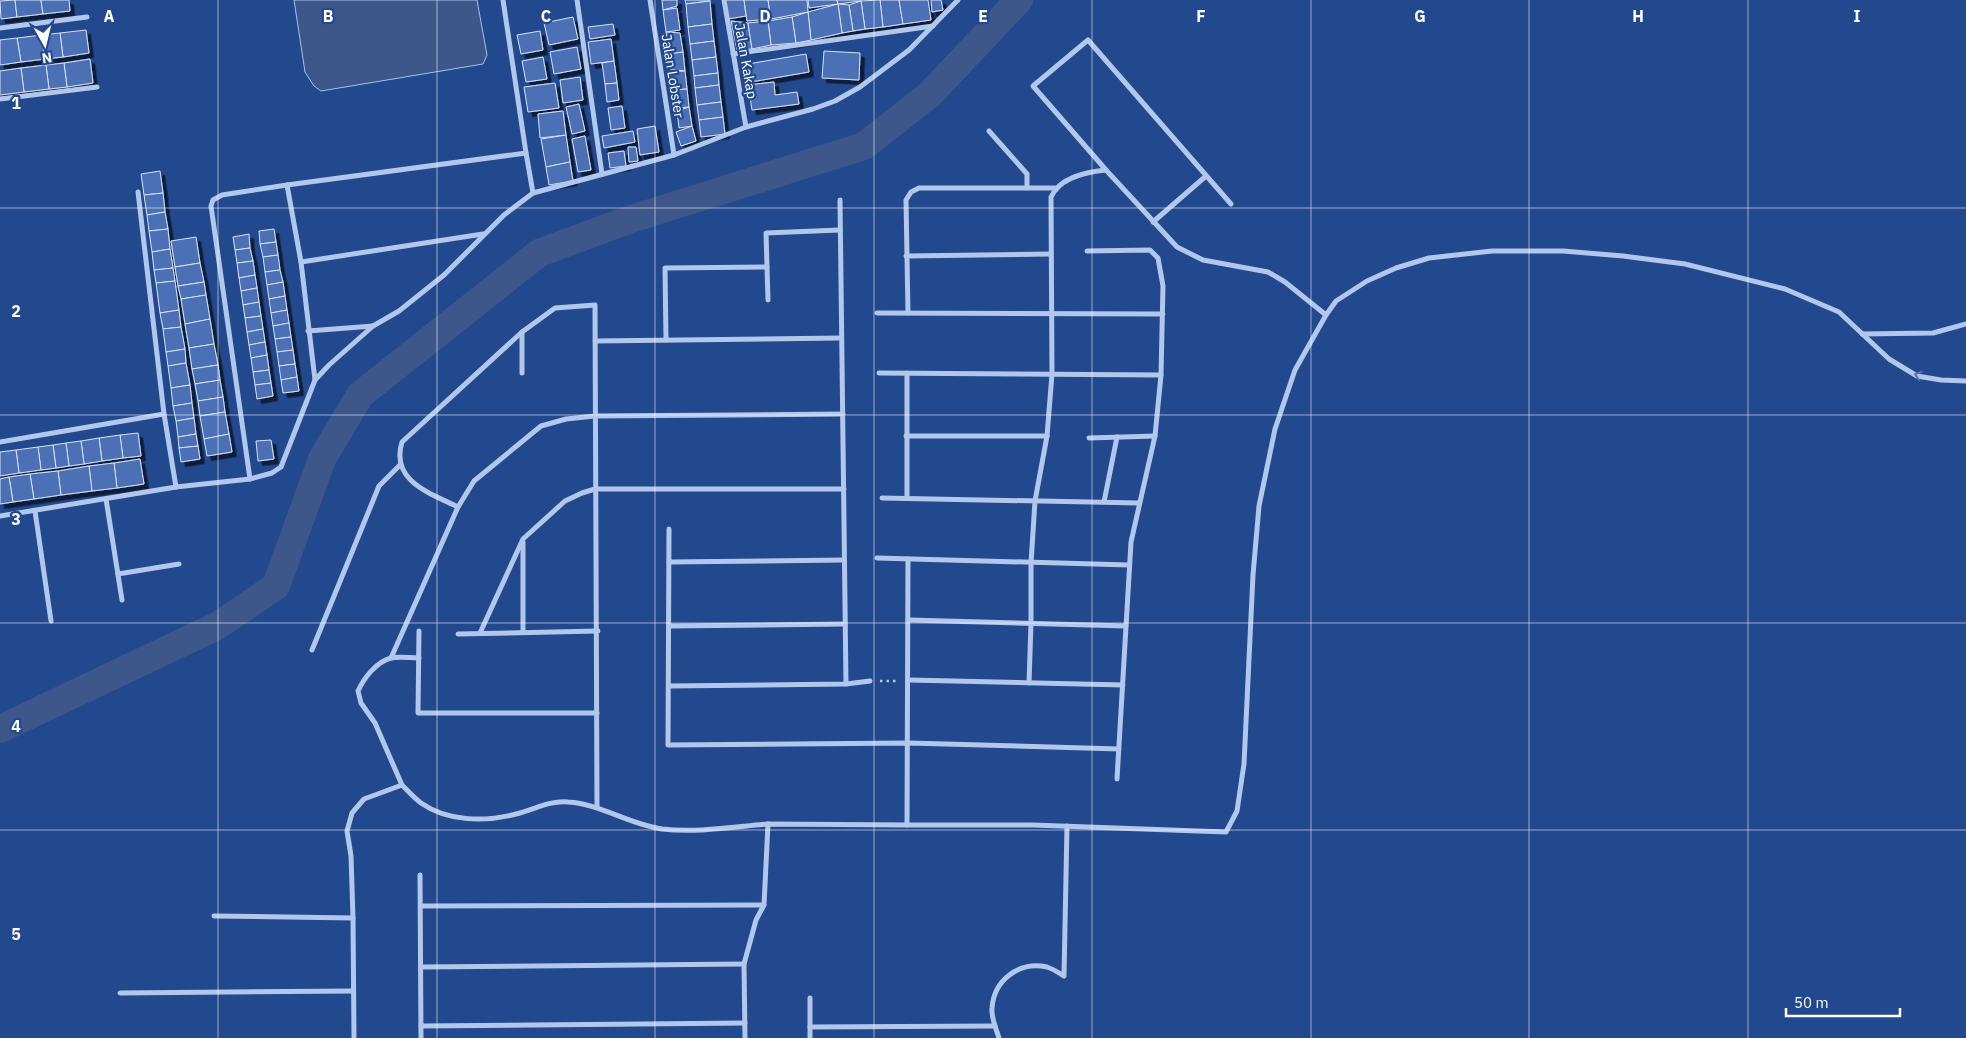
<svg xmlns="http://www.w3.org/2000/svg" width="1966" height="1038" viewBox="0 0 1966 1038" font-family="'IBM Plex Sans',sans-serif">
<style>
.water{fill:#3d578a;stroke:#a6c0ed}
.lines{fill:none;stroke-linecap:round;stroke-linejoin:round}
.river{stroke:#3d578a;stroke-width:28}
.building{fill:#4b70b5;stroke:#d7e3f9;filter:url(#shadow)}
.path{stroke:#b2c7ec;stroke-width:2.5;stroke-dasharray:2.5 4;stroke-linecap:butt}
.minor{stroke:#b2c7ec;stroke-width:5}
.oneway{stroke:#5474af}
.grid{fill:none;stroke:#fff;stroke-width:1;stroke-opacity:0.55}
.labels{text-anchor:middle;stroke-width:4.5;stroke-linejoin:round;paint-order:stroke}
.street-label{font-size:14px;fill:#fff;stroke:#22488e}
.grid-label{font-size:16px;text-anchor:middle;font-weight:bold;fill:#fff;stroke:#22488e;stroke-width:4.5;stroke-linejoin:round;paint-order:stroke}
</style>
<defs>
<filter id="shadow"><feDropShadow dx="4.5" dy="4.5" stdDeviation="0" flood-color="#0009"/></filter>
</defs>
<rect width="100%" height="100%" fill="#22488e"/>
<!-- water -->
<polygon class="water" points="294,0 477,0 487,55 483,64 321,91 314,86 305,72"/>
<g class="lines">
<!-- river -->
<polyline class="river" points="0,729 217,626 276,586 322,459 360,395 539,253 628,220 864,146 929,95 1019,0"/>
</g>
<!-- building -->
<g class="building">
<polygon points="15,0 17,17 1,19 0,1"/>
<polygon points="15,0 41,0 43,14 17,17"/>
<polygon points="41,0 69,0 70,11 43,14"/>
<polygon points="662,0 677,0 677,6 663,10"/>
<polygon points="685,0 710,0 710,1 686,4"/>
<polygon points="725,0 744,0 746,16 728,19"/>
<polygon points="744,0 768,0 771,19 747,21"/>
<polygon points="768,0 807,0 808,12 771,19"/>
<polygon points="808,0 837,0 838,4 809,8"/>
<polygon points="837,0 861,0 861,1 838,4"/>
<polygon points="880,0 899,0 903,24 883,27"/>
<polygon points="880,0 883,27 865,29 861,1"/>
<polygon points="899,0 928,0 931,20 903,24"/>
<polygon points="931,0 941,0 943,10 932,12"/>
<polygon points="710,1 712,24 688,27 686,4"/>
<polygon points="861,1 865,29 853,31 849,5"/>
<polygon points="838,4 849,5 853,31 842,33"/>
<polygon points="838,4 842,33 811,40 808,12"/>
<polygon points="677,8 680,30 666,32 663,10"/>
<polygon points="808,12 811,40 796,43 792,17"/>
<polygon points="573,17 578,39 549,45 544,23"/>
<polygon points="792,17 796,43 771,45 768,21"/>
<polygon points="731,21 748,23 752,49 737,50"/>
<polygon points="768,21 771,45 752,49 748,23"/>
<polygon points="613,24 615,35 590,39 588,27"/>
<polygon points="712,24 714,41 690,44 688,27"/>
<polygon points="86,30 89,53 63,57 60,33"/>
<polygon points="540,31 543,50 521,54 517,35"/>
<polygon points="666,32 680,33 683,52 668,54"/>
<polygon points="60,33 63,57 45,59 42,35"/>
<polygon points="42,35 45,59 21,62 17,38"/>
<polygon points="17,38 21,62 0,65 0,40"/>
<polygon points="611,39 614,61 591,64 588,42"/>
<polygon points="714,41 716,57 692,60 690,44"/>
<polygon points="577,47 581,69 554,74 550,52"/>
<polygon points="824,51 860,53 859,80 822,78"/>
<polygon points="683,52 685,71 670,69 669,54"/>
<polygon points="806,54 809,72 745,83 742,65"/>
<polygon points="543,57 547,79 526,82 522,61"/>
<polygon points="716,57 718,73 694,76 692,60"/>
<polygon points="90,59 93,83 67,87 64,63"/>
<polygon points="614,61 617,83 605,84 602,63"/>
<polygon points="64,63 67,87 49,89 46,65"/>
<polygon points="46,65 49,89 24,92 21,68"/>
<polygon points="21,68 24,92 0,95 0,71"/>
<polygon points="685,71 687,89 673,90 671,72"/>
<polygon points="718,73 719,85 695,88 694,76"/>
<polygon points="580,77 583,100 563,103 560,80"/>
<polygon points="774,82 775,95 797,92 799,104 752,110 748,85"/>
<polygon points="555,83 559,108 528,112 524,87"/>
<polygon points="617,83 619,100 607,102 605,84"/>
<polygon points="719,85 721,102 697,105 695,88"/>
<polygon points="687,89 689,107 676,108 674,90"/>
<polygon points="721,102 723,117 699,120 697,105"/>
<polygon points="579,104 585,131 572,134 566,107"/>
<polygon points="622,106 625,128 611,130 608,108"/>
<polygon points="689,107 692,126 679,128 677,111"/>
<polygon points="563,111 566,135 540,138 538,114"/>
<polygon points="723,117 725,134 701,137 699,120"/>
<polygon points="655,126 659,152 640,155 637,129"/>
<polygon points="692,126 696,141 681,146 676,132"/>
<polygon points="633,131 635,142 604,148 602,136"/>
<polygon points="566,135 570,162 546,167 541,139"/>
<polygon points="585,136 591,170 578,172 572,139"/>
<polygon points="628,147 636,147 638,161 629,162"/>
<polygon points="624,151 626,166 610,168 608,153"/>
<polygon points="570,162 573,181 549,185 546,167"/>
<polygon points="160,171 163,193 144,195 141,174"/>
<polygon points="163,193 165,212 147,215 144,195"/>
<polygon points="165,212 168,229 149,231 147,215"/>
<polygon points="168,229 170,249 152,252 149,231"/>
<polygon points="274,229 276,242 260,244 259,231"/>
<polygon points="249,234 250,248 235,250 233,237"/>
<polygon points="196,237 200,263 175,267 171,241"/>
<polygon points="276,242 278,255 263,257 260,244"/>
<polygon points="250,248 253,261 237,263 235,250"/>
<polygon points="170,249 173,268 154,270 152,252"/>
<polygon points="278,255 280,270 265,272 263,257"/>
<polygon points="253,261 255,275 239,278 237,263"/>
<polygon points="200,263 204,282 178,286 175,267"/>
<polygon points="173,268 175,281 156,283 154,270"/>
<polygon points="280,270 283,282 267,285 265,272"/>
<polygon points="255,275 257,288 241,291 239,278"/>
<polygon points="175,281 179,310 160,313 156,283"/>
<polygon points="204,282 206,295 181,299 178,286"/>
<polygon points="283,282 285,296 269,299 267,285"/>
<polygon points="257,288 259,302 243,305 241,291"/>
<polygon points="206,295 210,319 185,324 181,299"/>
<polygon points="285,296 287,310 271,313 269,299"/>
<polygon points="259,302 261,316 245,318 243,305"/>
<polygon points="179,310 181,327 163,329 160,313"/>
<polygon points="287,310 289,323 273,326 271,313"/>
<polygon points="261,316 263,329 247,332 245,318"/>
<polygon points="210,319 214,344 189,348 185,324"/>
<polygon points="289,323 291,337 275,339 273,326"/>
<polygon points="181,327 185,349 166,352 163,329"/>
<polygon points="263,329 265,342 249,345 247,332"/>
<polygon points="291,337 293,350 277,352 275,339"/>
<polygon points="265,342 267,355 251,358 249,345"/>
<polygon points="214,344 218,365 192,369 189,348"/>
<polygon points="185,349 186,363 168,366 166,352"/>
<polygon points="293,350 295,364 279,366 277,352"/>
<polygon points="267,355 269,370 253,372 251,358"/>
<polygon points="186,363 190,385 171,388 168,366"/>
<polygon points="295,364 297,377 281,380 279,366"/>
<polygon points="218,365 220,380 195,384 192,369"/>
<polygon points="269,370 271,383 255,385 253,372"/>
<polygon points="297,377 299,391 283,393 281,380"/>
<polygon points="220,380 223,397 198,401 195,384"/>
<polygon points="271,383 273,396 257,399 255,385"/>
<polygon points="190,385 192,403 173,406 171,388"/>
<polygon points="223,397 225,412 200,416 198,401"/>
<polygon points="192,403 194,418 176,421 173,406"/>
<polygon points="225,412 229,434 204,439 200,416"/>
<polygon points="194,418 196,434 178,437 176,421"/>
<polygon points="138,433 141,456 123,458 120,435"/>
<polygon points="196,434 198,446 179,448 178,437"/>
<polygon points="229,434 232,452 207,456 204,439"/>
<polygon points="120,435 123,458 102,461 99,438"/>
<polygon points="99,438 102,461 84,464 81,441"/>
<polygon points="271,440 274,459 258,461 256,441"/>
<polygon points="81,441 84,464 69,466 66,443"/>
<polygon points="66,443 69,466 56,468 53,445"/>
<polygon points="53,445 56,468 41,470 38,447"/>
<polygon points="198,446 200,459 181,462 179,448"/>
<polygon points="38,447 41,470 19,473 16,450"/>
<polygon points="16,450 19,473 0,476 0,452"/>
<polygon points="140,459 144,484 117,488 114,463"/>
<polygon points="114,463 117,488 92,491 89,466"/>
<polygon points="89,466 92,491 61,495 58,471"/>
<polygon points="58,471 61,495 34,499 30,474"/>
<polygon points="30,474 34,499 13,502 9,477"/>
<polygon points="9,477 13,502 0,504 0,479"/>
</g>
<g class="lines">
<!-- path -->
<polyline class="path" points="880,681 897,681"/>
<!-- minor -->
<g class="minor">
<polyline points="577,0 602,174"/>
<polyline points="650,0 674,155"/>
<polyline points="724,0 746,127"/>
<polyline points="0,28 87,17"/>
<polyline points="733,54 933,26"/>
<polyline points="0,99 97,87"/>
<polyline points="989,131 1027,174 1027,188"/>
<polyline points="526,153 533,193"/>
<polyline points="1106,170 1033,86 1088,40 1231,204"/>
<polyline points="287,185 301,262 315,380"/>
<polyline points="840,200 846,684"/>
<polyline points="1153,222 1206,176"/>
<polyline points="1087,251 1150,250 1158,258 1163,286 1161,375 1155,436 1131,542 1117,779"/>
<polyline points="906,256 1051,254"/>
<polyline points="301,262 483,234"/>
<polyline points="768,300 766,233 840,230"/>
<polyline points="877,313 1163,314"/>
<polyline points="908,313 906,200 911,192 919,188 1055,188"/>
<polyline points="308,331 373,326"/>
<polyline points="1862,334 1933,333 1966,324"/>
<polyline points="666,340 665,268 767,267"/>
<polyline points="595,341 841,338"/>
<polyline points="522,373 522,332 555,308 595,305 597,807"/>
<polyline points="879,373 1161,375"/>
<polyline points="907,373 907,498"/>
<polyline points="164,414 176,487"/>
<polyline points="906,436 1047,436"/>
<polyline points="1089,438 1155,436"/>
<polyline points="0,442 164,414 138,192"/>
<polyline points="250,479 272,473 281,467 315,380 329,365 373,326 399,311 444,275 504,215 533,193 674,155 746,127 813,109 835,101 860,87 909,50 958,0"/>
<polyline points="882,498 1139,503"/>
<polyline points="106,499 122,600"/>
<polyline points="1104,502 1117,437"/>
<path d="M458 507C430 493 390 481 402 442L522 332"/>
<polyline points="35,511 51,621"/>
<polyline points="0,516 176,487 250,479 211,206 213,200 222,195 287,185 526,153 503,0"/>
<polyline points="669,529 668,745 909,743 1119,749"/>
<polyline points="523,542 523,632"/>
<polyline points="877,558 1129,565"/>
<polyline points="669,562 844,560"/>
<polyline points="118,574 179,564"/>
<polyline points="909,620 1126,626"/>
<polyline points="669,626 845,624"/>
<polyline points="419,631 418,713 597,713"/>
<polyline points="480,633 523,539 565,501 582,493 595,489 844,489"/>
<polyline points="458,634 598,631"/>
<polyline points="312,650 379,486 400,465"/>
<polyline points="391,658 458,507 474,481 541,426 566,419 595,416 843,414"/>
<polyline points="909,680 1123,685"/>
<path d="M1029 683 1031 623V563L1035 501 1047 436 1052 374 1051 197C1060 177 1086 172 1106 170L1177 247 1203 260 1268 272 1285 282 1326 315 1336 301 1367 281 1396 268 1429 258 1492 251H1563L1623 256 1685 264 1785 289 1839 312 1889 359 1917 376 1941 380 1966 381"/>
<polyline points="669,686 846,684 870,681"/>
<path d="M402 785 375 723 361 703 358 691C364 678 376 662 391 658 399 656 410 658 419 658"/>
<polyline points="907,825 1033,825 1226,832 1237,811 1244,764 1253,575 1259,506 1275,429 1295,370 1326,315"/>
<polyline points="420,875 421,1038"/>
<polyline points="421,906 764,905"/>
<polyline points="214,916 353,918"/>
<polyline points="421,967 744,964"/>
<polyline points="120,993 353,991"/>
<polyline points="810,998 810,1038"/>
<polyline points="421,1026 745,1023"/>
<polyline points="810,1027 995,1026"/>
<path d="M354 1038 353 918 351 856 347 831 352 813 364 799 402 785C408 791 414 798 421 803 448 822 486 822 516 814 533 810 550 800 568 802 601 804 628 824 662 829 696 833 733 827 768 824"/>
<polyline points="745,1038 744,964 756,920 764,905 768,824 907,825 908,559"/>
<path d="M999 1038C996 1029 991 1017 992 1008 994 980 1019 961 1047 967 1053 969 1059 973 1064 976L1067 826"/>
</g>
</g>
<!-- one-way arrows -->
<defs><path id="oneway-chevron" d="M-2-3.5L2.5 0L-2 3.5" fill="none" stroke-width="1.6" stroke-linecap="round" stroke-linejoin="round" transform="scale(1.25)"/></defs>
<use class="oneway" href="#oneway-chevron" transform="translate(1918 375) rotate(-161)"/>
<!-- grid -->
<path class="grid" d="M218 0V1038M437 0V1038M655 0V1038M874 0V1038M1092 0V1038M1311 0V1038M1529 0V1038M1748 0V1038M0 208H1966M0 415H1966M0 623H1966M0 830H1966"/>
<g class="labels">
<!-- street labels -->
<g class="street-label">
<text transform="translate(746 61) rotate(80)" y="5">Jalan Kakap</text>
<text transform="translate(673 76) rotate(81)" y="5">Jalan Lobster</text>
</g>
</g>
<g class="grid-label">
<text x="109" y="22">A</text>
<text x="328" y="22">B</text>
<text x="546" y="22">C</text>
<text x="765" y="22">D</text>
<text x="983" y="22">E</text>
<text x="1201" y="22">F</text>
<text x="1420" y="22">G</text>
<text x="1638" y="22">H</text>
<text x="1857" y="22">I</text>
<text x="16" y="109">1</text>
<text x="16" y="317">2</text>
<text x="16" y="525">3</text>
<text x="16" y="732">4</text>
<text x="16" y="940">5</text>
</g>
<!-- north arrow -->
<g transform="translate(45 45) rotate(172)" stroke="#22488e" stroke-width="4" paint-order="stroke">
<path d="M0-4L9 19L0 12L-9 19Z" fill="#ffffff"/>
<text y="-8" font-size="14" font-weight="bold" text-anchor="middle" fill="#ffffff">N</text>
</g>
<!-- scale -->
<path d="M1786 1008v8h114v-8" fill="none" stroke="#ffffff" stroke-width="2.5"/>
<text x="1794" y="1008" font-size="15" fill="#ffffff" stroke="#22488e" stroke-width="4" paint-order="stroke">50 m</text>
</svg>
